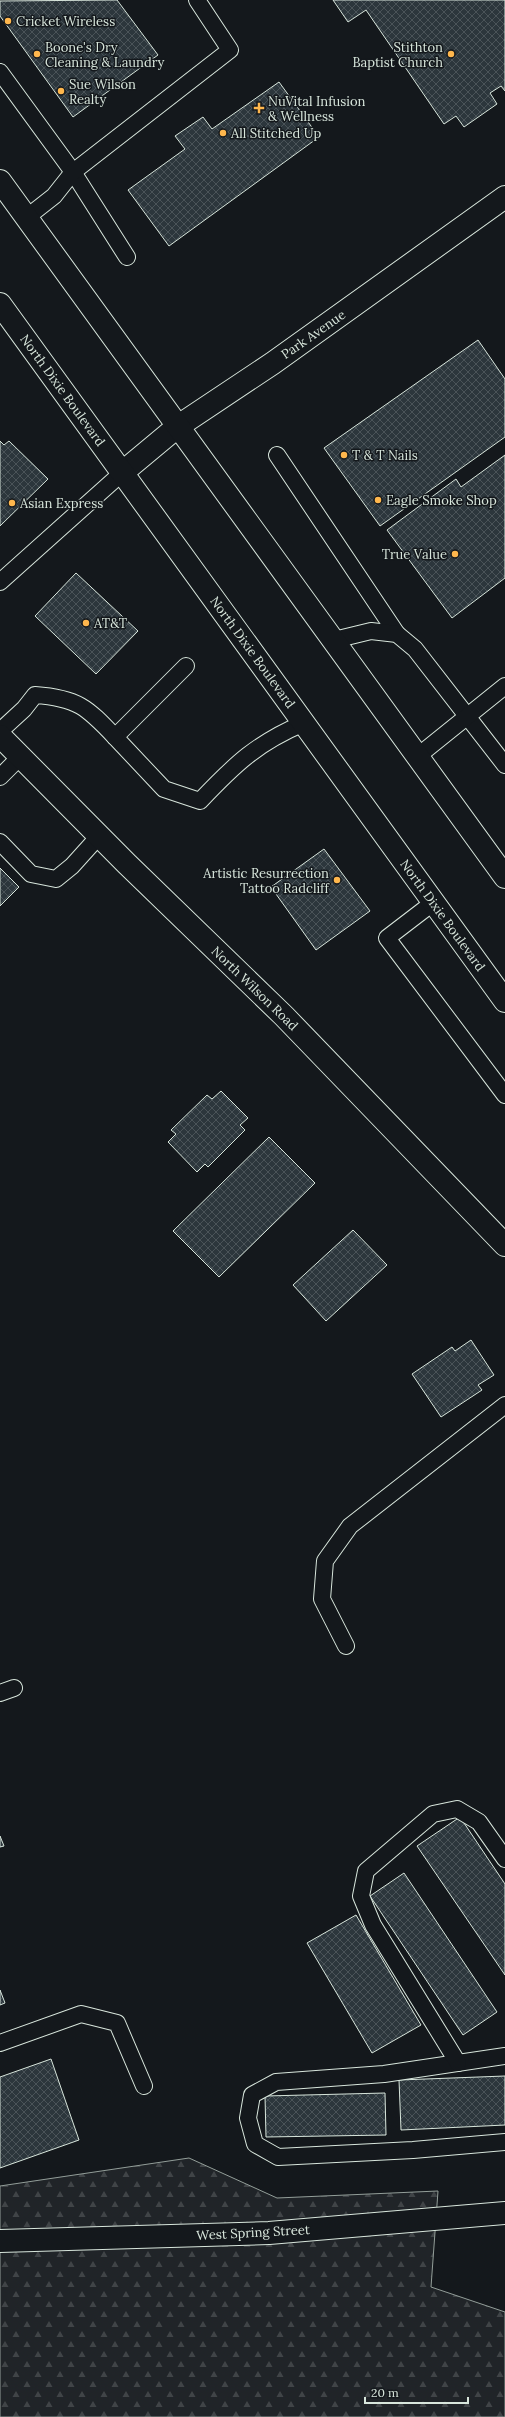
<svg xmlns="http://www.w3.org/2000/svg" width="505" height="2417" viewBox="0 0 505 2417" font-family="Lora,serif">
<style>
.forest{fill:url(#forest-firs);stroke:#939e99}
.building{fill:url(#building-cross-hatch);stroke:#d8e6dc}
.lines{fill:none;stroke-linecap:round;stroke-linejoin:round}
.service-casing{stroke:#d8e6dc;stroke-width:18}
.minor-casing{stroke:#d8e6dc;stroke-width:24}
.secondary-casing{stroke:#d8e6dc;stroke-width:24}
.trunk-casing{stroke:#d8e6dc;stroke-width:24}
.service{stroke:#14181c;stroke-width:16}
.minor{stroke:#14181c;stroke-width:22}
.secondary{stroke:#14181c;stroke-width:22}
.trunk{stroke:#14181c;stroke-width:22}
.poi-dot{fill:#ffb74d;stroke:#14181c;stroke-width:1.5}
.labels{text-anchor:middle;stroke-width:3;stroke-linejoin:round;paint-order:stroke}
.poi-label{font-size:13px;fill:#d8e6dc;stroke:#14181c;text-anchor:start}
.street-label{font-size:13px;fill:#d8e6dc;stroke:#14181c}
</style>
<defs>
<pattern id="forest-firs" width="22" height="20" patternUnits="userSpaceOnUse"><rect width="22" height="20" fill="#202428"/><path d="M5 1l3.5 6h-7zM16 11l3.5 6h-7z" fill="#404447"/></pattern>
<pattern id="building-cross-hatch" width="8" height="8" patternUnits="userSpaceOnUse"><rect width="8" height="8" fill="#2c363c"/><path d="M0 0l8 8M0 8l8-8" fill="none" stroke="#4a5358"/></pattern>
</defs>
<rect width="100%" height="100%" fill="#14181c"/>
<!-- forest -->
<polygon class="forest" points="189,2158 277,2198 438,2191 431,2287 505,2312 505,2417 0,2417 0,2186"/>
<!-- building -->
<g class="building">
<polygon points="117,0 158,55 73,117 0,16 0,1"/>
<polygon points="333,0 505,0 505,91 501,86 490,93 497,104 464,127 456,116 444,124 366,10 348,22"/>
<polygon points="279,82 319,137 169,246 128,190 185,149 175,136 203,117 212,129"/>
<polygon points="478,340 505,379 505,437 380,526 324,448"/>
<polygon points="0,441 4,445 9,441 48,479 0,526"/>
<polygon points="505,455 505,578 452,618 387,530 456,479 461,487"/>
<polygon points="76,573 138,631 96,674 35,616"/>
<polygon points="324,849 370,911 316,950 271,887"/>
<polygon points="0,868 19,887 0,906"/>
<polygon points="221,1091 248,1118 240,1125 245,1130 208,1167 205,1164 197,1172 168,1142 176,1134 171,1130 207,1095 212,1099"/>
<polygon points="269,1137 315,1183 219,1277 173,1231"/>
<polygon points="353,1230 387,1265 326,1321 293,1285"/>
<polygon points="471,1340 494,1375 478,1385 482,1390 441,1417 412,1374 452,1347 455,1351"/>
<polygon points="460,1817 505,1884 505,1975 417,1846"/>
<polygon points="0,1836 4,1846 0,1847"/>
<polygon points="404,1873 497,2012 463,2035 370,1896"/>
<polygon points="356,1915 421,2025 372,2053 307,1943"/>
<polygon points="0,1990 5,2003 0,2005"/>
<polygon points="51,2059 79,2140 0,2168 0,2077"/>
<polygon points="505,2076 505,2125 401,2130 399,2080"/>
<polygon points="385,2093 386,2135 266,2137 265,2096"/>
</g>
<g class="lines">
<defs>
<g id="service">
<polyline points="0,72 73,172 127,257"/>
<polyline points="26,218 54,196 73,172 230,50 197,0"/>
<polyline points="277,455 397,634"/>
<polyline points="0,582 123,472"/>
<polyline points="334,640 371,631 397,634 415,649 505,765"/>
<path d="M186 666 115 737 164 789 200 801C235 764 257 743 304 723"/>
<path d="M0 731 24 709 35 695C77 698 87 707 115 737"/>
<polyline points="418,756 505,686"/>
<polyline points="0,777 20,757"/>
<polyline points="0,842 31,874 56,879 72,866 99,836"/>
<polyline points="434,902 387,938 505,1095"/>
<polyline points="346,1646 322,1599 325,1561 350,1526 505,1405"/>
<polyline points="0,1693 14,1688"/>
<polyline points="0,2043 81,2014 117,2023 144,2086"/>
<polyline points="505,2056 384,2074 276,2082 252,2095 248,2118 255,2144 278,2157 413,2150 505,2142"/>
<polyline points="458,2063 373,1925 361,1896 366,1871 433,1814 457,1809 479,1822 505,1859"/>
</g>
<g id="minor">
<polyline points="123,472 177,427 273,363 505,197"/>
<polyline points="0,2241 269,2233 505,2213"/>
</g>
<polyline id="secondary" points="0,736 127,864 284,1016 505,1245"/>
<g id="trunk">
<polyline points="0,181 505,877"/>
<polyline points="0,304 505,1001"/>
</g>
</defs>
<!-- service casing -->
<use href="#service" class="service-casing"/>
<!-- minor casing -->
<use href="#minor" class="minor-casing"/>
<!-- secondary casing -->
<use href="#secondary" class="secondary-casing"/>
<!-- trunk casing -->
<use href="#trunk" class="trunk-casing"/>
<!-- service -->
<use href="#service" class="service"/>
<!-- minor -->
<use href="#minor" class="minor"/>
<!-- secondary -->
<use href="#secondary" class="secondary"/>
<!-- trunk -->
<use href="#trunk" class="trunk"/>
</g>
<!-- markers -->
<g class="poi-dot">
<circle cx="8" cy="21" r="4"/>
<circle cx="37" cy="54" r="4"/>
<circle cx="451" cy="54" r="4"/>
<circle cx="61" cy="91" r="4"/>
<path d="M257 102h4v4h4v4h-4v4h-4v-4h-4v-4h4z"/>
<circle cx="223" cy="133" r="4"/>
<circle cx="344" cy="455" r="4"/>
<circle cx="378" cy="500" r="4"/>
<circle cx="12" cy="503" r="4"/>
<circle cx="455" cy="554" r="4"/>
<circle cx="86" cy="623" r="4"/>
<circle cx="337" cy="880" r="4"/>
</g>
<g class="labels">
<!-- poi labels -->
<g class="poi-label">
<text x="16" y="26">Cricket Wireless</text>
<text x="45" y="52">Boone's Dry<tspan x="45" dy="15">Cleaning &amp; Laundry</tspan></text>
<text x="443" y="52" text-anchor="end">Stithton<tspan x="443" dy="15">Baptist Church</tspan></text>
<text x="69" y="89">Sue Wilson<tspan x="69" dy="15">Realty</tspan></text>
<text x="268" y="106">NuVital Infusion<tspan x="268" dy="15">&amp; Wellness</tspan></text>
<text x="231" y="138">All Stitched Up</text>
<text x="352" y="460">T &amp; T Nails</text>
<text x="386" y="505">Eagle Smoke Shop</text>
<text x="20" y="508">Asian Express</text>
<text x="447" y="559" text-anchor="end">True Value</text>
<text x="94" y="628">AT&amp;T</text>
<text x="329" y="878" text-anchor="end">Artistic Resurrection<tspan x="329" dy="15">Tattoo Radcliff</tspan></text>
</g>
<!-- street labels -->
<g class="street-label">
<text transform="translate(313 334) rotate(-35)" y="5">Park Avenue</text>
<text transform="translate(63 390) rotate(54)" y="5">North Dixie Boulevard</text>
<text transform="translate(253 652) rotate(54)" y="5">North Dixie Boulevard</text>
<text transform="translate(443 915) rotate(54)" y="5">North Dixie Boulevard</text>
<text transform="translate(255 988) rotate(44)" y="5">North Wilson Road</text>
<text transform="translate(253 2232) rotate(-3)" y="5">West Spring Street</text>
</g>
</g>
<!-- scale -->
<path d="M365 2397v6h103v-6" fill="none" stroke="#d8e6dc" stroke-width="2"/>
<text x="371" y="2397" font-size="12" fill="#d8e6dc" stroke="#14181c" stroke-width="3" paint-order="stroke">20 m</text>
</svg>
